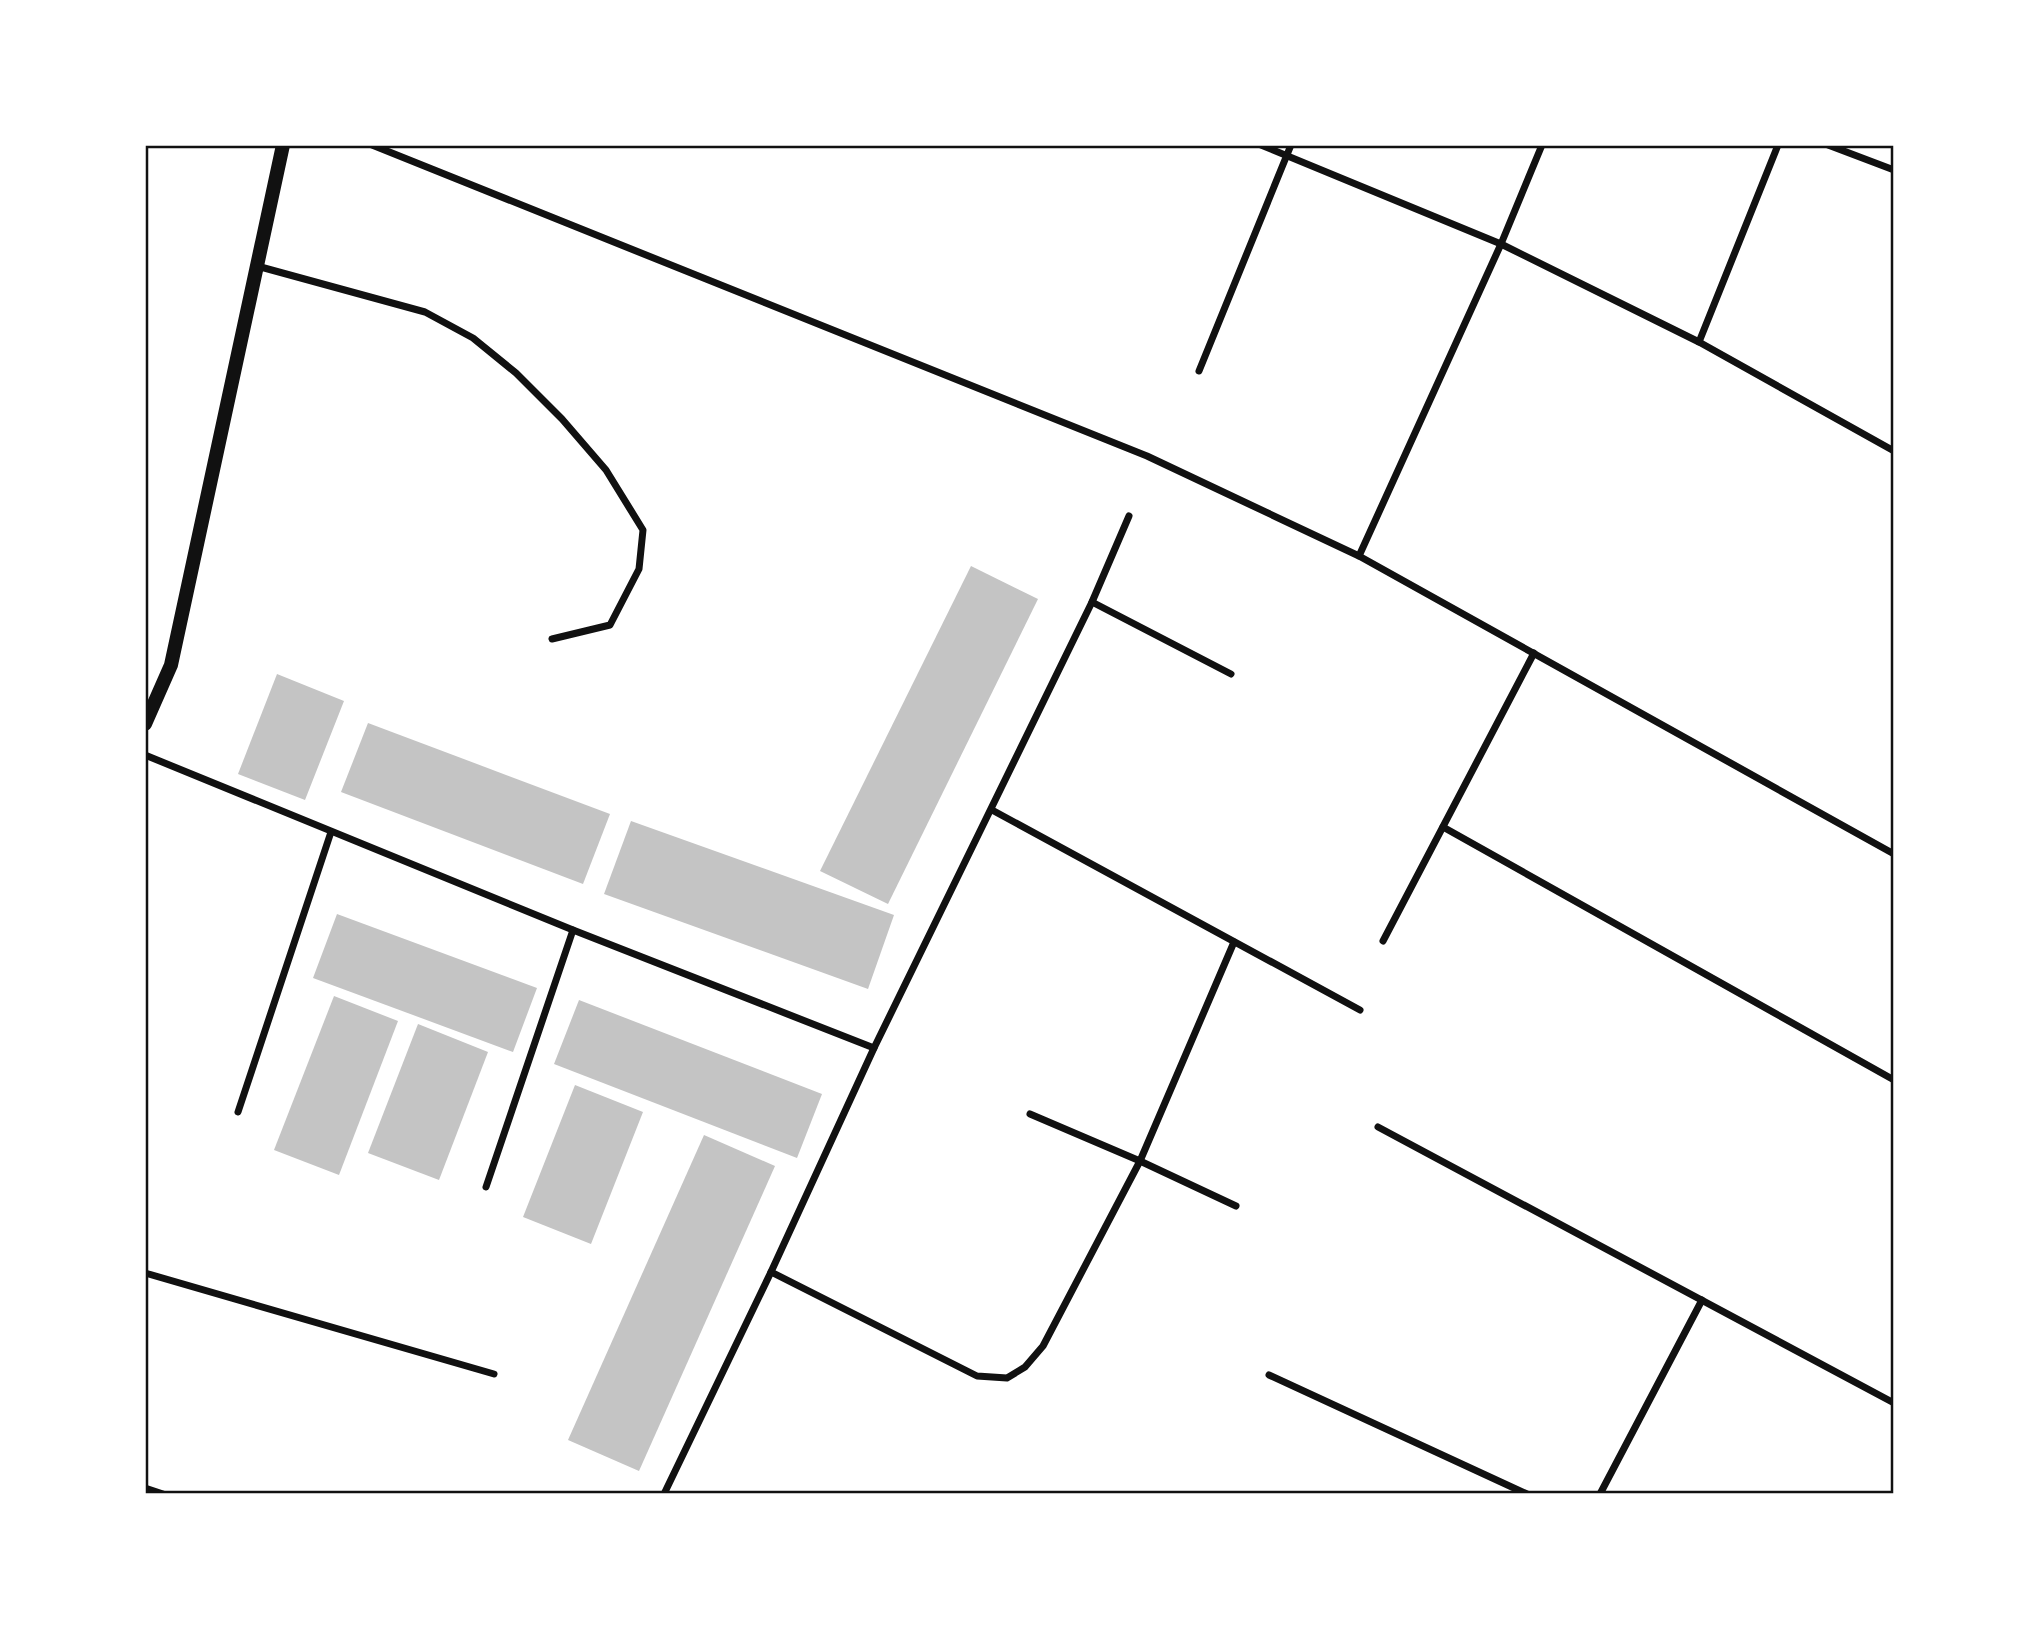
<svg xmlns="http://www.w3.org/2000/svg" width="2039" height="1639" viewBox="0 0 2039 1639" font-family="Commissioner,sans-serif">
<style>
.building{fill:#c4c4c4}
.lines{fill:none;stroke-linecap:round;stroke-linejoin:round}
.minor{stroke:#111;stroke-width:7}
.secondary{stroke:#111;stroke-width:14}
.neatline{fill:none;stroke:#111;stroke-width:2.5}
</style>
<rect width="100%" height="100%" fill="#fff"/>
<!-- building -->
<g class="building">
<polygon points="971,566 1038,599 888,904 820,871"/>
<polygon points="277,674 344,701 305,800 238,774"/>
<polygon points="368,723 610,814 583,884 341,792"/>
<polygon points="631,821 894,915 868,989 604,894"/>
<polygon points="337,914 537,988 513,1052 313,978"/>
<polygon points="334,996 398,1021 339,1175 274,1150"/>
<polygon points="579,1000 822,1094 797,1158 554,1064"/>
<polygon points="418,1024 488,1052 439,1180 368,1153"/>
<polygon points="575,1085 643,1112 591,1244 523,1217"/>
<polygon points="704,1135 775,1166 639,1471 568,1440"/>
</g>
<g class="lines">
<!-- minor -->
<g class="minor">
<polyline points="372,145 1147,456 1359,556 1894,854"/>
<polyline points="1261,145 1501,244 1699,342 1894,451"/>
<polyline points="1828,145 1894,170"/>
<polyline points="257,266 425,312 473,338 516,373 562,419 606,470 643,530 639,569 610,625 552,639"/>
<polyline points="1699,342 1778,145"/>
<polyline points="1199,371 1291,145"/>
<polyline points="1359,556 1501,244 1542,145"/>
<polyline points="1092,602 1231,674"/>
<polyline points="145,755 573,930 874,1048"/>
<polyline points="992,810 1360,1010"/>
<polyline points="1443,827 1894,1080"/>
<polyline points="1383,941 1534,653"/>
<polyline points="238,1112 331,832"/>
<polyline points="1030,1114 1140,1161 1236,1206"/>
<polyline points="1378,1127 1894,1403"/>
<polyline points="486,1187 573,930"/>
<polyline points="771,1272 977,1376 1007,1378 1025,1367 1043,1346 1140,1161 1234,942"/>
<polyline points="145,1273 494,1374"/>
<polyline points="1269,1375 1527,1494"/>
<polyline points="145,1488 163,1494"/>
<polyline points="664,1494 771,1272 874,1048 1092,602 1129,516"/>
<polyline points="1600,1494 1702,1300"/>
</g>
<!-- secondary -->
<polyline class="secondary" points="145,724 171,665 283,145"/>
</g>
<!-- border -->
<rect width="2039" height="1639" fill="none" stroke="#ffffff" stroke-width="294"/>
<rect x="147" y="147" width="1745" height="1345" class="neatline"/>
</svg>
